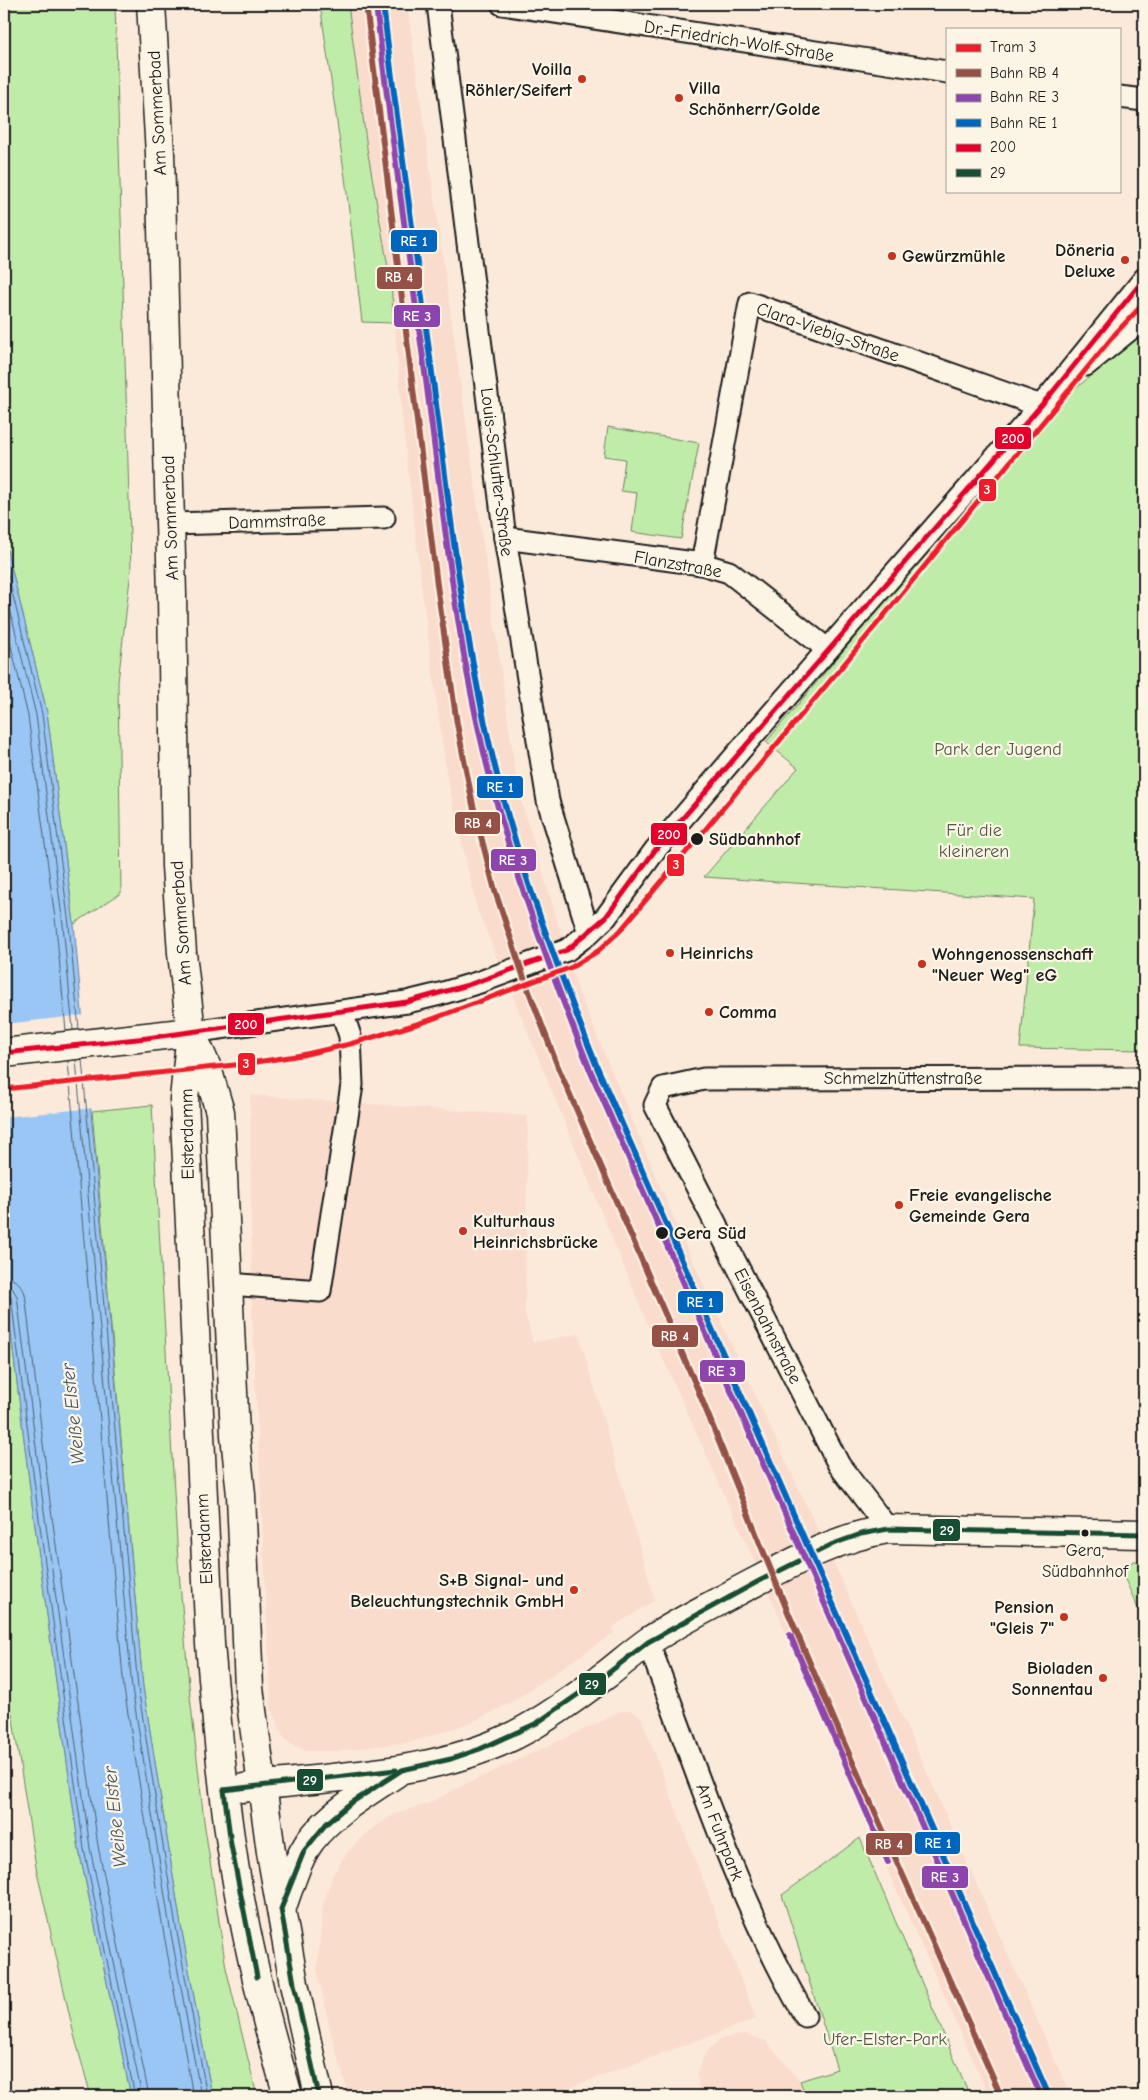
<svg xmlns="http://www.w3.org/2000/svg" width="1148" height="2100" viewBox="0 0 1148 2100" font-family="'Comic Neue',sans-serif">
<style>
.built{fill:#fadccd}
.green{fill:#c0eca9;stroke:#6e8462}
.water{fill:#99c6f4;stroke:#67829e}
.pier{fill:#fbeada}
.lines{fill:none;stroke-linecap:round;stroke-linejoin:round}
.shore{stroke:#4e6072;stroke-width:1}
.street-casing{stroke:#1c1c1c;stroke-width:25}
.secondary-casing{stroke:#1c1c1c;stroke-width:31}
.street{stroke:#fcf5e5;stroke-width:21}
.secondary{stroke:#fcf5e5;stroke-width:28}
.bus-1-casing{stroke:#fcf5e5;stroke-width:9}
.bus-2-casing{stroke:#fcf5e5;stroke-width:9}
.bus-1{stroke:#e4002b;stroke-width:5}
.bus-2{stroke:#174d33;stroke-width:5}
.rail-1-casing{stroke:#fcf5e5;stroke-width:10}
.rail-2-casing{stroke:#fcf5e5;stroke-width:10}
.rail-3-casing{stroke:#fcf5e5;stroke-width:10}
.rail-1{stroke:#965146;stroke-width:6}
.rail-2{stroke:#8e44ad;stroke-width:6}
.rail-3{stroke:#0065bd;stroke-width:6}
.tram-1-casing{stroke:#fcf5e5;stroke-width:9}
.tram-1{stroke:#ef1c29;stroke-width:5}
.poi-dot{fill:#c8321e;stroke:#fcf5e5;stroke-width:2}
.stop-dot{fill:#1c1c1c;stroke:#fcf5e5;stroke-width:2}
.labels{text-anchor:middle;stroke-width:4.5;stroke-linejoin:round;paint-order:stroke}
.bus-label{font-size:17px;fill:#1c1c1c;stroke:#fcf5e5}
.street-label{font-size:18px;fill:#1c1c1c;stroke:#fcf5e5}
.poi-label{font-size:18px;font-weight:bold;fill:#1c1c1c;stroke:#fcf5e5;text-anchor:start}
.park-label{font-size:18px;fill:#4d5a46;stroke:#fcf5e5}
.stop-label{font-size:18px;font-weight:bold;fill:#1c1c1c;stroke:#fcf5e5;text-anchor:start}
.water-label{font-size:19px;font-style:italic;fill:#485868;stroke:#fcf5e5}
.line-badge{stroke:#fcf5e5;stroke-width:2}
.badge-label{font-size:14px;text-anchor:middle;font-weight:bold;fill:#fff}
</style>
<rect width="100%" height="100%" fill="#fbeada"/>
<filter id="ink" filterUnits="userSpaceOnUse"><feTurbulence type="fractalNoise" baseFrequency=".02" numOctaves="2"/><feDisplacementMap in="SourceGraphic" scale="10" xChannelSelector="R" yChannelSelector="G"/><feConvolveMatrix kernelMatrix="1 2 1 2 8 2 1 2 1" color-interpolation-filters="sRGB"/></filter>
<g filter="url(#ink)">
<!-- built -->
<g class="built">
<polygon points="348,4 407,4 518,790 579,993 682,1238 841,1579 1071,2096 989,2096 874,1840 775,1607 649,1328 477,909 447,778 423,600 403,429 391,284 367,148"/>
<polygon points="250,1095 528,1116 525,1313 533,1342 579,1334 655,1600 613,1627 614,1633 512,1702 473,1722 412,1742 338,1751 306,1751 292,1745 283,1737 271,1709 252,1315"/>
<polygon points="631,1710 641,1717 756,2019 547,2096 349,2096 331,2034 317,1970 323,1905 332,1876 348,1851 371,1829 395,1814 429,1803 459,1787 604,1720 618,1712"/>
<polygon points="744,2034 766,2041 800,2081 806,2096 687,2096 699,2092 697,2074 705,2053 720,2039"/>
</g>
<!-- green -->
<g class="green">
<polygon points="4,4 115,4 131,570 118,682 121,893 74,924 47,712 4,538"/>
<polygon points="320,4 348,4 367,148 391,284 394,323 362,322 346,185"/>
<polygon points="1144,333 1144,1050 1020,1048 1034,899 704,877 798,768 766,742 1045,413"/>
<polygon points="608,427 699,443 681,539 632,532 637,493 621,491 625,459 604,456"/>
<polygon points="152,1105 178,1561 190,1696 204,1821 226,1968 257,2096 212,2096 181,1926 143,1687 92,1111"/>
<polygon points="4,1277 32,1504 79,1850 131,2096 91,2096 74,2035 36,1867 12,1713 4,1710"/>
<polygon points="1134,1561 1144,1561 1144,1622 1120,1568"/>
<polygon points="860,1838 970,2096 806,2096 800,2081 837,2069 782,1895"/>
</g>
<!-- water -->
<polygon class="water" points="4,538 47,712 74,924 143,1687 181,1926 212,2096 131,2096 79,1850 32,1504 4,1277"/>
<!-- pier -->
<polygon class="pier" points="85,1015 94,1108 4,1117 4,1024"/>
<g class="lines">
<!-- shore -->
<g class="shore">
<polyline points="4,559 42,714 69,925 79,1029"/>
<polyline points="4,585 36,715 63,925 73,1030"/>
<polyline points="4,617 28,716 56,926 66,1031"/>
<polyline points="82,1059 138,1688 176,1927 207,2096"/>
<polyline points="76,1060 132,1688 170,1928 201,2096"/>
<polyline points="68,1061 124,1689 163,1929 193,2096"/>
<path d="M4 1278C15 1278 22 1284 25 1294L50 1502 98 1846 149 2096"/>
<polyline points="4,1285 12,1288 17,1296 43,1503 90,1848 142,2096"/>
<polyline points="4,1292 9,1293 11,1297 37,1504 84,1849 135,2096"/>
</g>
<defs>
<g id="street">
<polyline points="438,4 505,538 548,801 589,933"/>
<polyline points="502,4 947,72"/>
<polyline points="1119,97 1144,100"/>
<polyline points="1086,365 1144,318"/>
<polyline points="170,524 384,518"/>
<polyline points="505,538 702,564 729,572 827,649"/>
<polyline points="702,564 750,303 1041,406"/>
<polyline points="191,1032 407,1002 440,994 480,982 567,950 589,933 606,917 656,849 754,734 1051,394 1144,279"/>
<polyline points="228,1284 320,1291 352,1085 350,1036 342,1012"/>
<polyline points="888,1529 839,1465 655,1105 663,1088 704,1079 1144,1078"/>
<path d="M648 1642C696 1768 737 1899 805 2016"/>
</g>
<g id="secondary">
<path d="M151 4 160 154 172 595 176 866 182 953 191 1032 184 1099 210 1644C216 1711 221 1778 231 1844 243 1929 264 2014 288 2096"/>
<polyline points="191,1032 207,1068 220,1112 235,1435 241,1495 249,1688 271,1852 294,1984 319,2096"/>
<polyline points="4,1053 191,1032"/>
<path d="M243 1788C333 1775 429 1777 513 1736 547 1719 577 1696 607 1674 621 1663 635 1651 649 1641 678 1622 709 1607 738 1591 786 1566 834 1538 888 1529L1144 1534"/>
<path d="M282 1907C290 1885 297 1859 311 1840 333 1812 366 1793 396 1773"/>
</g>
</defs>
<!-- street casing -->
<use href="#street" class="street-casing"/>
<!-- secondary casing -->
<use href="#secondary" class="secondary-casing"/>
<!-- street -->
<use href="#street" class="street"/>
<!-- secondary -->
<use href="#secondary" class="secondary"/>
<defs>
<polyline id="bus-1" points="4,1053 147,1038 407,1002 468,985 567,950 606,917 656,849 1051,394 1144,279"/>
<g id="bus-2">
<polyline points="224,1790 396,1770"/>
<polyline points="224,1790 231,1845 257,1977"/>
<polyline points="319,2096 294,1984 281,1909 304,1851 326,1824 348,1805 402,1770 451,1759 480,1749 537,1723 607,1674 648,1642 759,1581 833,1544 861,1534 888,1529 1144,1534"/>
</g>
</defs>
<!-- bus-1 casing -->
<use href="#bus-1" class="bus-1-casing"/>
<!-- bus-2 casing -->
<use href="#bus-2" class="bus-2-casing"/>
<!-- bus-1 -->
<use href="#bus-1" class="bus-1"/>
<!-- bus-2 -->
<use href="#bus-2" class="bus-2"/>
<defs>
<polyline id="rail-1" points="366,4 437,585 457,724 473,805 495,891 525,981 558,1067 698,1390 785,1605 842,1738 1001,2096"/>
<g id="rail-2">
<path d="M376 5C390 130 409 255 426 380 443 510 456 642 488 769 513 872 551 972 590 1070L1041 2096"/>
<polyline points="790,1635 888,1862"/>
</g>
<path id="rail-3" d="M383 4C397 127 416 250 432 373 449 504 463 638 495 767 520 870 558 969 597 1067L1049 2096"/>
</defs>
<!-- rail-1 casing -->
<use href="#rail-1" class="rail-1-casing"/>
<!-- rail-2 casing -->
<use href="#rail-2" class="rail-2-casing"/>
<!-- rail-3 casing -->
<use href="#rail-3" class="rail-3-casing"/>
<!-- rail-1 -->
<use href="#rail-1" class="rail-1"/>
<!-- rail-2 -->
<use href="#rail-2" class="rail-2"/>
<!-- rail-3 -->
<use href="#rail-3" class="rail-3"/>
<defs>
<polyline id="tram-1" points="4,1089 244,1064 302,1055 350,1044 427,1021 572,967 598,951 620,931 845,663 1115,334 1144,303"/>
</defs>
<!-- tram-1 casing -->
<use href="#tram-1" class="tram-1-casing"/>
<!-- tram-1 -->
<use href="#tram-1" class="tram-1"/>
</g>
</g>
<!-- markers -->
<g class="poi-dot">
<circle cx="582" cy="79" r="5"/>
<circle cx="679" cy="98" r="5"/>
<circle cx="892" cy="256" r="5"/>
<circle cx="1125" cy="260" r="5"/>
<circle cx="670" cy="953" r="5"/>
<circle cx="922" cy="964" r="5"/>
<circle cx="709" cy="1012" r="5"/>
<circle cx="899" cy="1205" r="5"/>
<circle cx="463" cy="1231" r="5"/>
<circle cx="574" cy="1590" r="5"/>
<circle cx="1064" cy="1617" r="5"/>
<circle cx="1103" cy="1678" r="5"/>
</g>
<g class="stop-dot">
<circle cx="697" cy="839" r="7"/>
<circle cx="662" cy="1233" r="7"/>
<circle cx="1085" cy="1533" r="4.5"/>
</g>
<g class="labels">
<!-- bus labels -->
<g class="bus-label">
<text x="1085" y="1556">Gera,<tspan x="1085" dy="21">Südbahnhof</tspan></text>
</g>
<!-- street labels -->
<g class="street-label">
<text transform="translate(739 41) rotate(9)" y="6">Dr.-Friedrich-Wolf-Straße</text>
<text transform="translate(157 113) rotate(-93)" y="6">Am Sommerbad</text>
<text transform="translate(828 332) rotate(19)" y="6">Clara-Viebig-Straße</text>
<text transform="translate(497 472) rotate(83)" y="6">Louis-Schlutter-Straße</text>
<text transform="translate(170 518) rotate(-92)" y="6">Am Sommerbad</text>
<text transform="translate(277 521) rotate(-2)" y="6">Dammstraße</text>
<text transform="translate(678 564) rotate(10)" y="6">Flanzstraße</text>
<text transform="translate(181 923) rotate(-94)" y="6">Am Sommerbad</text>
<text x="903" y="1084">Schmelzhüttenstraße</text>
<text transform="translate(187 1134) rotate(-91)" y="6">Elsterdamm</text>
<text transform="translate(768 1326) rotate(63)" y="6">Eisenbahnstraße</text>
<text transform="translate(204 1539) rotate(-93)" y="6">Elsterdamm</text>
<text transform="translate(720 1832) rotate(69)" y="6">Am Fuhrpark</text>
</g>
<!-- poi labels -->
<g class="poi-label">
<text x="572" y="75" text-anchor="end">Voilla<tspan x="572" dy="21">Röhler/Seifert</tspan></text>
<text x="689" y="94">Villa<tspan x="689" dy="21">Schönherr/Golde</tspan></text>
<text x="1115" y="256" text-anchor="end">Döneria<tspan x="1115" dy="21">Deluxe</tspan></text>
<text x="902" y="262">Gewürzmühle</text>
<text x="680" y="959">Heinrichs</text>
<text x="932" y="960">Wohngenossenschaft<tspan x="932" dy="21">"Neuer Weg" eG</tspan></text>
<text x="719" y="1018">Comma</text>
<text x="909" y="1201">Freie evangelische<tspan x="909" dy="21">Gemeinde Gera</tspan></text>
<text x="473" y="1227">Kulturhaus<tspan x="473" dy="21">Heinrichsbrücke</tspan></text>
<text x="564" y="1586" text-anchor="end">S+B Signal- und<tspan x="564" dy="21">Beleuchtungstechnik GmbH</tspan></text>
<text x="1054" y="1613" text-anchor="end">Pension<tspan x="1054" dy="21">"Gleis 7"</tspan></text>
<text x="1093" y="1674" text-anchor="end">Bioladen<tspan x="1093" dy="21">Sonnentau</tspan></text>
</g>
<!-- park labels -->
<g class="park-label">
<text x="998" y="755">Park der Jugend</text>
<text x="974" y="836">Für die<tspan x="974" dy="21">kleineren</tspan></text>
<text x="885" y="2045">Ufer-Elster-Park</text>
</g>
<!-- stop labels -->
<g class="stop-label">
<text x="709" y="845">Südbahnhof</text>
<text x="674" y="1239">Gera Süd</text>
</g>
<!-- water labels -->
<g class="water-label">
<text transform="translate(72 1414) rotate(-96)" y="7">Weiße Elster</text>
<text transform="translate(114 1817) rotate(-96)" y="7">Weiße Elster</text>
</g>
</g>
<g class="line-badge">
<rect x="390" y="229" width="48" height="24" rx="5" fill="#0065bd"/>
<rect x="376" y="266" width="47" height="24" rx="5" fill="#965146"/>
<rect x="393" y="304" width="48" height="24" rx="5" fill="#8e44ad"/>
<rect x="994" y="426" width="38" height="24" rx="5" fill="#e4002b"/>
<rect x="978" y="478" width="19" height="24" rx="5" fill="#ef1c29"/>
<rect x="476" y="775" width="48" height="24" rx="5" fill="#0065bd"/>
<rect x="454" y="811" width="47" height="24" rx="5" fill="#965146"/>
<rect x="650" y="822" width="38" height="24" rx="5" fill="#e4002b"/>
<rect x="490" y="848" width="47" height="24" rx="5" fill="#8e44ad"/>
<rect x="666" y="853" width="19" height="24" rx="5" fill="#ef1c29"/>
<rect x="227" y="1012" width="38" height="24" rx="5" fill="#e4002b"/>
<rect x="237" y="1052" width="19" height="24" rx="5" fill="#ef1c29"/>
<rect x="677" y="1290" width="47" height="24" rx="5" fill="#0065bd"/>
<rect x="651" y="1324" width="48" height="24" rx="5" fill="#965146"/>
<rect x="699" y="1359" width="47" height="24" rx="5" fill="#8e44ad"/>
<rect x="932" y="1518" width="29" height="24" rx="5" fill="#174d33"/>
<rect x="578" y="1672" width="29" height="24" rx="5" fill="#174d33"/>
<rect x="296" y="1768" width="28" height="24" rx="5" fill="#174d33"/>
<rect x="914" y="1831" width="47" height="24" rx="5" fill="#0065bd"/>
<rect x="865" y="1832" width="48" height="24" rx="5" fill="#965146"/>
<rect x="921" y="1865" width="48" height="24" rx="5" fill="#8e44ad"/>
</g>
<g class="badge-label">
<text x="414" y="246">RE 1</text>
<text x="399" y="282">RB 4</text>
<text x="417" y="321">RE 3</text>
<text x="1013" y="443">200</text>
<text x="987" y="494">3</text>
<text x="500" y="792">RE 1</text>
<text x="478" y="828">RB 4</text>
<text x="669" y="839">200</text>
<text x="513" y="865">RE 3</text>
<text x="676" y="869">3</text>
<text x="246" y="1029">200</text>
<text x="246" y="1068">3</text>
<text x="700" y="1307">RE 1</text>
<text x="675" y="1341">RB 4</text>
<text x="722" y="1376">RE 3</text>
<text x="947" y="1535">29</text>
<text x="592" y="1689">29</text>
<text x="310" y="1785">29</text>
<text x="938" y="1848">RE 1</text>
<text x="889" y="1849">RB 4</text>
<text x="945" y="1882">RE 3</text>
</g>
<!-- margin -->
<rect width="1148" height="2100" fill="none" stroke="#fcf5e5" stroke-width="20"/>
<rect x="10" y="10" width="1128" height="2080" fill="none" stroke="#1c1c1c" stroke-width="2" filter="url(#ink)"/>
<!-- legend -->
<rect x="946" y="28" width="175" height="165" fill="#fcf5e5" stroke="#a29e95"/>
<rect x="956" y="44" width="25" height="8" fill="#ef1c29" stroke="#a29e95"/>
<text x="990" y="52" font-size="15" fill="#1c1c1c">Tram 3</text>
<rect x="956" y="69" width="25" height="8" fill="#965146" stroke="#a29e95"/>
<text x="990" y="78" font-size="15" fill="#1c1c1c">Bahn RB 4</text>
<rect x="956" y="94" width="25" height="8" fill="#8e44ad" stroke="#a29e95"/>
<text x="990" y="102" font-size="15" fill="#1c1c1c">Bahn RE 3</text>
<rect x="956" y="119" width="25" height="8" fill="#0065bd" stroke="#a29e95"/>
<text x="990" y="128" font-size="15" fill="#1c1c1c">Bahn RE 1</text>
<rect x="956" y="144" width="25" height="8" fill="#e4002b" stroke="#a29e95"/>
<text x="990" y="152" font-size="15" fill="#1c1c1c">200</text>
<rect x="956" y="169" width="25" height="8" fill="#174d33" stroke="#a29e95"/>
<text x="990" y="178" font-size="15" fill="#1c1c1c">29</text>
</svg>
